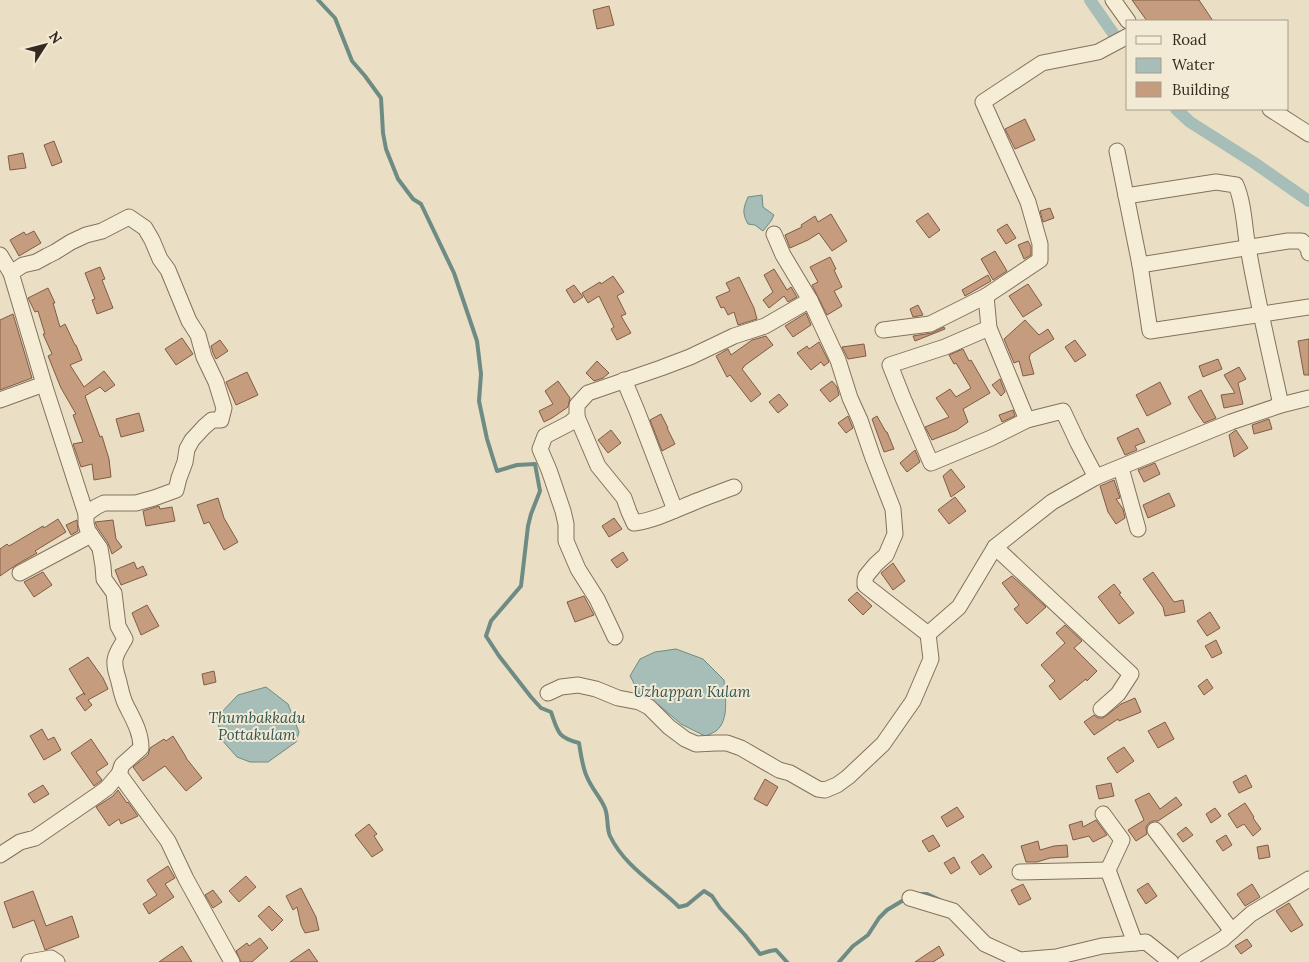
<svg xmlns="http://www.w3.org/2000/svg" width="1309" height="962" viewBox="0 0 1309 962" font-family="Lora,serif">
<style>
.water{fill:#a6beb7;stroke:#6e8b84}
.lines{fill:none;stroke-linecap:round;stroke-linejoin:round}
.stream{stroke:#6e8b84;stroke-width:4}
.canal{stroke:#a6beb7;stroke-width:12}
.building{fill:#c59c7e;stroke:#815c44}
.minor-casing{stroke:#84715c;stroke-width:17}
.minor{stroke:#f6edd7;stroke-width:15}
.labels{text-anchor:middle;stroke-width:4;stroke-linejoin:round;paint-order:stroke}
.water-label{font-size:15px;font-style:italic;fill:#305451;stroke:#f2ead4}
</style>
<rect width="100%" height="100%" fill="#eadfc5"/>
<!-- water -->
<g class="water">
<path d="M762 195 763 207 774 215 771 221 763 231 755 225 748 224C742 213 743 209 748 197Z"/>
<path d="M676 649 703 659 724 680C725 695 730 720 716 731 713 733 708 735 705 736L681 724 660 706 639 693 630 676 640 659 655 652Z"/>
<polygon points="266,687 288,704 299,732 296,742 268,762 250,762 237,757 221,739 217,717 238,695"/>
</g>
<g class="lines">
<!-- stream -->
<g class="stream">
<path d="M318 0 335 18 352 61 365 76 381 98 383 133 386 149 398 179 413 199 421 204 454 273 477 341 481 374 479 401 487 439 497 471 517 465 535 464 540 491 531 514 528 526 521 586 491 621 486 636 499 656 531 697 541 708 551 712C558 732 557 737 579 743 581 754 582 766 587 777 591 787 599 796 604 806 609 815 606 827 610 836 625 867 656 884 679 907L687 905 704 891 712 896 720 908 745 935 760 954 770 951 776 950 787 962"/>
<polyline points="921,894 927,894 940,900"/>
<polyline points="839,962 853,946 868,935 879,918 887,910 907,898"/>
</g>
<!-- canal -->
<g class="canal">
<polyline points="1090,0 1115,36"/>
<polyline points="1176,109 1190,122 1253,162 1309,201"/>
</g>
</g>
<!-- building -->
<g class="building">
<polygon points="1132,0 1199,0 1213,21 1147,21"/>
<polygon points="609,6 614,25 597,29 593,10"/>
<polygon points="1025,119 1035,140 1015,149 1005,129"/>
<polygon points="54,141 62,162 52,166 44,145"/>
<polygon points="23,153 26,168 10,170 8,156"/>
<polygon points="1050,208 1054,218 1043,222 1040,211"/>
<polygon points="928,213 940,230 929,238 916,221"/>
<polygon points="831,214 847,241 832,251 819,233 808,240 790,248 785,235 802,227 801,225 815,216 818,222"/>
<polygon points="1007,224 1016,238 1006,244 997,230"/>
<polygon points="34,231 41,243 19,256 10,240 24,232 26,235"/>
<polygon points="1028,241 1031,247 1031,255 1024,259 1018,245"/>
<polygon points="995,251 1007,271 993,280 981,259"/>
<polygon points="830,257 836,269 834,270 842,287 834,291 842,306 827,315 812,285 818,282 810,267"/>
<polygon points="100,267 105,279 102,280 113,308 97,314 92,300 95,299 85,273"/>
<polygon points="774,269 787,290 791,287 797,297 788,302 784,296 769,308 763,300 773,292 764,275"/>
<polygon points="988,275 991,281 965,296 962,290"/>
<polygon points="613,276 624,292 617,296 626,314 621,316 631,333 617,340 611,329 614,327 599,296 588,303 582,293 600,282 601,284"/>
<polygon points="739,277 754,308 757,319 738,325 734,312 728,315 724,307 721,308 716,297 730,291 726,283"/>
<polygon points="1028,284 1042,305 1023,317 1009,296"/>
<polygon points="574,285 583,297 574,303 566,290"/>
<polygon points="48,288 55,303 53,303 60,327 65,324 75,345 76,345 82,360 70,365 84,387 104,371 115,385 105,392 100,387 85,396 100,437 102,436 109,459 111,477 94,480 92,464 81,467 73,444 83,442 73,415 76,414 61,388 48,356 52,354 43,334 45,334 38,311 35,312 28,298"/>
<polygon points="918,305 923,315 913,317 910,309"/>
<polygon points="806,313 811,325 793,337 785,326"/>
<polygon points="13,314 32,378 0,390 0,320"/>
<polygon points="1025,320 1039,335 1048,329 1054,339 1030,354 1030,356 1029,357 1034,374 1023,376 1019,361 1014,363 1004,339"/>
<polygon points="944,327 945,329 915,341 913,336 932,333"/>
<polygon points="766,336 773,345 744,366 744,367 742,369 761,394 751,402 730,375 727,377 716,356 728,349 731,355 752,340"/>
<polygon points="182,338 193,354 176,365 165,349"/>
<polygon points="1309,339 1309,375 1304,375 1298,341"/>
<polygon points="220,340 228,351 216,359 213,353 211,346"/>
<polygon points="1075,340 1086,355 1075,362 1065,347"/>
<polygon points="819,342 829,362 824,366 821,362 811,370 797,353 807,346 809,349"/>
<polygon points="864,344 866,356 848,359 842,347"/>
<polygon points="963,349 969,361 971,360 990,393 963,409 968,422 957,430 932,440 925,427 949,417 936,398 950,389 956,397 971,388 956,363 954,364 949,355"/>
<polygon points="1218,359 1222,369 1203,377 1199,366"/>
<polygon points="597,361 609,373 603,378 594,381 586,373"/>
<polygon points="1239,367 1246,379 1238,383 1243,404 1224,408 1221,395 1235,393 1224,375"/>
<polygon points="247,372 258,395 236,405 226,382"/>
<polygon points="1000,379 1005,392 1001,396 992,385"/>
<polygon points="558,381 570,398 568,407 552,418 544,422 539,411 553,404 545,391"/>
<polygon points="832,381 837,387 839,395 830,402 820,390"/>
<polygon points="1160,382 1171,404 1147,416 1136,395"/>
<polygon points="1201,390 1216,418 1204,423 1196,411 1188,397"/>
<polygon points="779,394 788,405 778,413 769,402"/>
<polygon points="1013,410 1015,416 1002,422 999,415"/>
<polygon points="139,413 144,431 121,437 116,419"/>
<polygon points="661,414 668,428 667,428 675,444 662,451 650,420"/>
<polygon points="848,416 853,428 846,433 838,423"/>
<polygon points="877,416 886,432 887,432 894,449 884,452 872,419"/>
<polygon points="1269,419 1272,429 1254,434 1252,425"/>
<polygon points="1138,428 1145,442 1135,446 1137,450 1125,455 1117,438"/>
<polygon points="611,430 621,443 608,453 598,440"/>
<polygon points="1236,430 1248,448 1234,457 1229,435"/>
<polygon points="915,450 920,462 907,472 900,463"/>
<polygon points="1155,463 1160,474 1144,482 1138,470"/>
<polygon points="951,469 965,487 951,497 943,476"/>
<polygon points="1114,480 1120,498 1116,499 1123,509 1125,518 1116,524 1108,512 1100,486"/>
<polygon points="1169,493 1175,506 1148,518 1143,505"/>
<polygon points="955,497 966,511 949,524 938,510"/>
<polygon points="218,498 224,518 238,542 224,550 209,522 204,524 197,505"/>
<polygon points="159,506 160,509 172,507 175,521 146,526 143,511"/>
<polygon points="614,518 622,529 609,537 602,526"/>
<polygon points="58,519 66,532 35,551 37,553 16,565 0,576 0,549 7,544 9,546 43,526 44,528"/>
<polygon points="77,520 78,531 71,535 66,525"/>
<polygon points="113,520 116,539 122,547 112,554 108,543 97,527 95,522"/>
<polygon points="623,552 628,560 617,568 611,560"/>
<polygon points="134,562 137,569 143,566 147,575 121,585 115,570"/>
<polygon points="893,563 905,581 893,590 881,573"/>
<polygon points="43,572 52,585 34,597 24,582"/>
<polygon points="1153,572 1174,602 1183,600 1185,612 1165,616 1163,607 1143,579"/>
<polygon points="1012,576 1046,607 1027,624 1014,609 1019,605 1002,583"/>
<polygon points="1114,584 1121,593 1119,594 1134,613 1119,624 1098,597"/>
<polygon points="857,592 872,606 863,615 848,600"/>
<polygon points="584,596 594,615 575,622 567,602"/>
<polygon points="147,605 159,626 141,635 132,613"/>
<polygon points="1210,612 1220,628 1207,636 1197,621"/>
<polygon points="1065,625 1082,641 1074,648 1097,671 1087,681 1086,679 1060,700 1049,686 1055,681 1041,665 1065,643 1056,633"/>
<polygon points="1216,640 1222,653 1212,658 1205,646"/>
<polygon points="88,657 103,678 108,689 88,700 92,705 85,711 76,698 84,693 85,695 69,669"/>
<polygon points="214,671 216,682 204,685 202,674"/>
<polygon points="1207,679 1213,688 1204,695 1198,686"/>
<polygon points="1135,698 1141,712 1119,721 1118,719 1094,735 1084,722 1094,715 1098,718 1103,718 1121,704"/>
<polygon points="1165,722 1174,739 1158,748 1148,731"/>
<polygon points="42,729 48,740 54,737 61,750 44,760 30,736"/>
<polygon points="173,736 186,757 186,758 202,778 186,791 165,766 143,781 133,767 148,755 150,748 164,739 166,741"/>
<polygon points="91,739 108,764 96,772 102,780 94,786 71,753"/>
<polygon points="1124,747 1134,761 1117,773 1107,758"/>
<polygon points="1246,775 1252,787 1239,793 1233,782"/>
<polygon points="765,779 778,787 767,806 754,799"/>
<polygon points="1111,783 1114,796 1099,799 1096,786"/>
<polygon points="43,785 49,794 34,803 28,794"/>
<polygon points="118,790 127,803 128,802 138,816 121,824 119,819 109,826 96,807 113,796"/>
<polygon points="1149,793 1160,809 1176,797 1182,805 1158,821 1153,821 1149,823 1146,827 1147,834 1136,841 1128,830 1144,820 1135,800"/>
<polygon points="1245,803 1254,817 1253,818 1261,829 1253,836 1244,824 1237,828 1228,814"/>
<polygon points="957,807 964,817 947,827 941,817"/>
<polygon points="1215,808 1221,816 1211,823 1206,814"/>
<polygon points="1096,820 1107,835 1093,842 1089,836 1073,840 1069,825 1082,821 1083,827"/>
<polygon points="369,824 377,834 374,836 383,850 372,857 355,835"/>
<polygon points="1186,827 1193,835 1183,842 1177,834"/>
<polygon points="933,835 940,846 929,852 922,841"/>
<polygon points="1226,835 1232,845 1223,851 1216,841"/>
<polygon points="1038,841 1040,850 1054,846 1067,845 1068,857 1050,858 1037,862 1026,862 1021,846"/>
<polygon points="1268,845 1270,857 1259,859 1257,847"/>
<polygon points="983,854 992,867 980,875 971,862"/>
<polygon points="954,857 960,868 951,874 944,863"/>
<polygon points="168,866 175,878 165,884 174,897 149,914 143,904 157,895 147,880"/>
<polygon points="246,876 256,887 239,902 229,891"/>
<polygon points="1148,883 1157,896 1146,904 1137,890"/>
<polygon points="1023,884 1031,899 1019,905 1011,890"/>
<polygon points="1252,884 1260,897 1245,906 1237,894"/>
<polygon points="301,888 316,917 319,930 305,933 301,925 297,907 293,910 286,896"/>
<polygon points="213,890 222,902 213,908 205,895"/>
<polygon points="33,891 46,926 72,916 79,937 45,950 34,920 13,928 4,902"/>
<polygon points="1289,903 1303,925 1291,932 1276,911"/>
<polygon points="269,906 283,920 272,931 258,916"/>
<polygon points="260,938 268,948 252,962 241,962 236,951 247,943 249,946"/>
<polygon points="1247,939 1252,946 1241,954 1235,946"/>
<polygon points="182,946 192,962 159,962"/>
<polygon points="939,946 944,955 933,962 915,962"/>
<polygon points="309,949 318,962 290,962"/>
</g>
<g class="lines">
<defs>
<g id="minor">
<polyline points="1113,0 1128,21"/>
<polyline points="1270,109 1309,134"/>
<polyline points="1117,151 1140,265 1150,331 1309,307"/>
<path d="M1126 196 1216 182 1236 185C1245 206 1244 231 1249 253 1258 304 1270 354 1281 405"/>
<polyline points="774,234 783,255 810,300 838,360 850,398 860,420 873,458 893,509 895,534 886,555 876,564 866,576 865,580 865,585 928,634"/>
<path d="M0 255 11 273 23 265 36 262 47 256 55 252 71 242 86 235 102 231 129 217 145 228 152 240 160 259 168 270 189 321 198 335 204 357 216 382 224 408 221 420H212L204 427 192 440 187 449 185 462 179 478 176 490 154 498 136 503H104L96 507 86 514V524L88 531 100 548 103 566 104 579 114 593 118 626 125 639C122 645 116 652 115 660 114 668 117 674 119 682 121 690 122 697 126 705 133 719 141 732 141 748L122 765 119 774 107 788 96 796 35 838 20 842 0 855"/>
<polyline points="1140,265 1288,241 1302,241 1308,248 1309,253"/>
<polyline points="11,273 44,384 86,514"/>
<polyline points="986,296 989,328 1027,420 1063,411 1078,443 1096,477"/>
<polyline points="989,328 945,347 890,365 903,398 931,463 991,438 1027,420"/>
<polyline points="883,330 930,324 986,296 1040,260 1040,244 1028,202 983,102 1042,63 1098,52 1128,36"/>
<polyline points="624,380 637,411 675,510"/>
<polyline points="0,400 44,384"/>
<path d="M577 417 598 466 624 498 629 512 634 523C656 520 677 509 697 501 709 496 721 492 734 487"/>
<polyline points="1121,468 1138,529"/>
<polyline points="995,547 1131,674 1118,694 1101,709"/>
<polyline points="20,573 91,535"/>
<polyline points="615,637 597,599 578,569 566,541 566,524 563,511 549,470 540,449 545,436 570,423 577,417 577,405 588,393 661,368 690,357 734,336 765,326 810,300"/>
<polyline points="548,693 561,687 578,685 596,689 618,698 639,702 649,707 669,727 685,739 696,744 716,743 727,743 741,748 779,770 790,773 818,789 825,790 837,785 848,777 883,744 913,701 931,659 928,634 959,607 995,547 1052,502 1096,477 1231,422 1281,405 1309,398"/>
<polyline points="119,774 168,841 186,879 232,962"/>
<polyline points="1103,814 1122,840 1108,870 1135,943"/>
<polyline points="1155,830 1232,931"/>
<polyline points="1020,872 1108,870"/>
<polyline points="910,898 953,911 985,944 1020,960 1056,957 1102,946 1146,942 1171,962"/>
<polyline points="29,962 51,958 57,962"/>
<polyline points="1185,962 1223,939 1251,914 1309,879"/>
</g>
</defs>
<!-- minor casing -->
<use href="#minor" class="minor-casing"/>
<!-- minor -->
<use href="#minor" class="minor"/>
</g>
<g class="labels">
<!-- water labels -->
<g class="water-label">
<text x="692" y="697">Uzhappan Kulam</text>
<text x="257" y="723">Thumbakkadu<tspan x="257" dy="17">Pottakulam</tspan></text>
</g>
</g>
<!-- legend -->
<rect x="1126" y="20" width="162" height="90" fill="#f2ead4" stroke="#a69d8c"/>
<rect x="1136" y="36" width="25" height="8" fill="#f6edd7" stroke="#a69d8c"/>
<text x="1172" y="45" font-size="15" fill="#352a1f">Road</text>
<rect x="1136" y="58" width="25" height="15" fill="#a6beb7" stroke="#a69d8c"/>
<text x="1172" y="70" font-size="15" fill="#352a1f">Water</text>
<rect x="1136" y="82" width="25" height="15" fill="#c59c7e" stroke="#a69d8c"/>
<text x="1172" y="95" font-size="15" fill="#352a1f">Building</text>
<!-- north arrow -->
<g transform="translate(45 45) rotate(54)" stroke="#f2ead4" stroke-width="4" paint-order="stroke">
<path d="M0-4L9 19L0 12L-9 19Z" fill="#352a1f"/>
<text y="-8" font-size="14" font-weight="bold" text-anchor="middle" fill="#352a1f">N</text>
</g>
</svg>
